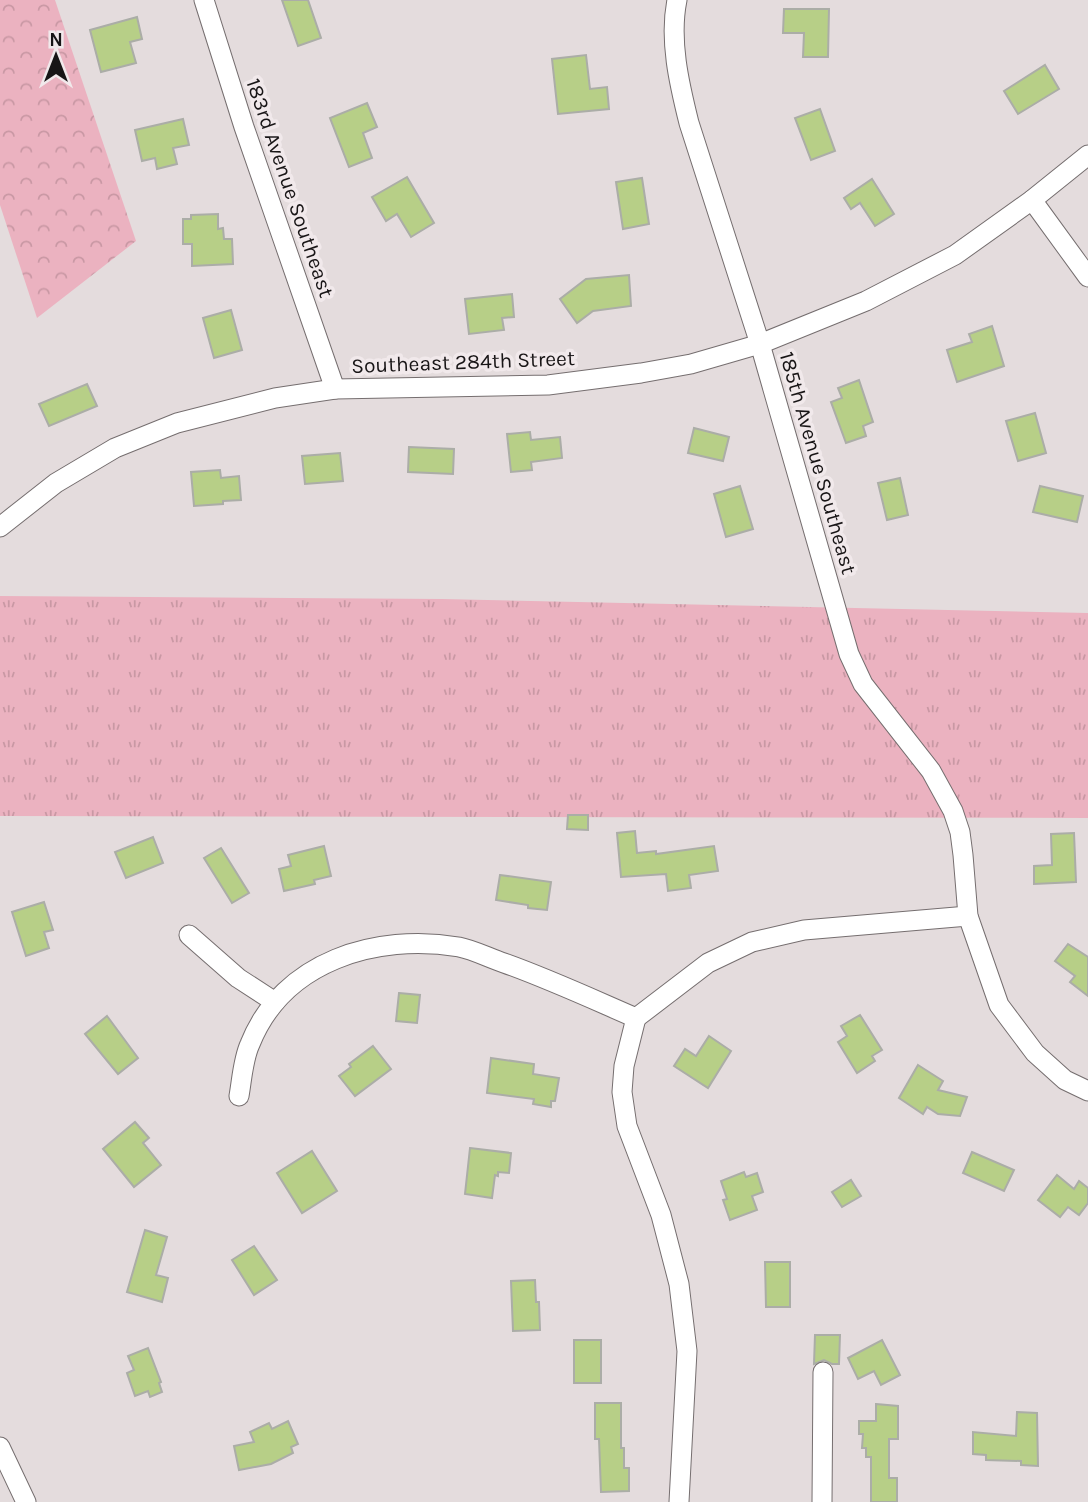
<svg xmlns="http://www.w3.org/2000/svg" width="1088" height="1502" viewBox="0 0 1088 1502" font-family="Karla,sans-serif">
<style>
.grass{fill:url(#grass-tufts)}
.forest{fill:url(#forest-crowns)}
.building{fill:#b7cf87;stroke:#abada7;stroke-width:2}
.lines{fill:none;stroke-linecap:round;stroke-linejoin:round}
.minor-casing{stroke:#756e6f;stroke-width:21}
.minor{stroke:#fff;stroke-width:19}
.labels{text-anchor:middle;stroke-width:7;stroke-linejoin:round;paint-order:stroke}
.street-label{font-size:21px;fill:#181516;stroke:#f1e9eb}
</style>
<defs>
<pattern id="grass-tufts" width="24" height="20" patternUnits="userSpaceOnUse" patternTransform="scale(1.75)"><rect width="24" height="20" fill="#ebb2c0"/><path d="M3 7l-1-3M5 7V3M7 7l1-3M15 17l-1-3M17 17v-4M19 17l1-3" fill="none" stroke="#c998a4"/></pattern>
<pattern id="forest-crowns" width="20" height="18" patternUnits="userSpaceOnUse" patternTransform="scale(1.75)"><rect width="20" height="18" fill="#ebb2c0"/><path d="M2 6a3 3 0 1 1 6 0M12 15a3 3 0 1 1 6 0" fill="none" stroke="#c998a4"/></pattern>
</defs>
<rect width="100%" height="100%" fill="#e4dcdd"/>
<!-- grass -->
<polygon class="grass" points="0,596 442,599 1088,613 1088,818 0,816"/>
<!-- forest -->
<polygon class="forest" points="0,0 55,0 136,241 37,318 0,205"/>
<!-- building -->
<g class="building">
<polygon points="282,0 308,0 321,38 298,46"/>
<polygon points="784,9 829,9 828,57 803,57 804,33 783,33"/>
<polygon points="137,17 142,39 130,42 136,63 101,72 90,30"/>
<polygon points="586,55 590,89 607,87 609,109 558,114 552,59"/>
<polygon points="1045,65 1059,89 1018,114 1004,91"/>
<polygon points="367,103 377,127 363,133 372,158 349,167 330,118"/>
<polygon points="820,109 835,151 811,160 795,118"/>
<polygon points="183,119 189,145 173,148 177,164 157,169 155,158 142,161 135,130"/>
<polygon points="407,177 434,223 411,237 397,214 386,221 372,197"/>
<polygon points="642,178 649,224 623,229 616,182"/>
<polygon points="872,179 894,214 875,226 860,203 851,209 844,198"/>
<polygon points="218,214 218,229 223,228 224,239 232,239 233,264 192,266 192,244 183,244 183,219 191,219 191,215"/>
<polygon points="629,275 631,306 593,311 577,323 560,299 586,279"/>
<polygon points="512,294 514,317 502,318 504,330 469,334 465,299"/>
<polygon points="231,310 242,350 214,358 203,318"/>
<polygon points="992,326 1004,366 957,382 947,350 972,342 969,334"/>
<polygon points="859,380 873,422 863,426 866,436 846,443 831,402 842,398 838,388"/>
<polygon points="87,384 97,406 49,426 39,404"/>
<polygon points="1035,413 1046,453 1018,461 1006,421"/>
<polygon points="694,428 729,437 723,461 688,453"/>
<polygon points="530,432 531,440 560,437 562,458 531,462 532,470 511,472 507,434"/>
<polygon points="409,447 454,449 453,474 408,472"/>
<polygon points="340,453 343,481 305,484 302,456"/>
<polygon points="220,470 221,478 239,476 241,500 223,501 223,504 194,506 191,472"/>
<polygon points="900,478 908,515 887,520 878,483"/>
<polygon points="740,486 753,529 726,537 714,494"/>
<polygon points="1040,486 1083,496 1077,522 1033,512"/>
<polygon points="568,815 588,815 588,830 567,829"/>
<polygon points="635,831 637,853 656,851 656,854 714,846 718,871 689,875 691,888 668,891 666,874 621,877 617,833"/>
<polygon points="1074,833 1076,882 1034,884 1034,866 1052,865 1051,834"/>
<polygon points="153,837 163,863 126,878 115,852"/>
<polygon points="324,846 331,876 314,880 315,884 284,891 279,869 291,866 288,855"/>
<polygon points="221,848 249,893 232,903 204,858"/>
<polygon points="500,875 551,882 547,910 528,908 528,905 496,900"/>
<polygon points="44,902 53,930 44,932 49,948 26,956 12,912"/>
<polygon points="1068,944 1088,957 1088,996 1070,982 1075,976 1055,961"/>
<polygon points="399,993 420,995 417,1023 396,1021"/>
<polygon points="860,1015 882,1050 872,1056 875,1061 857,1073 838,1042 847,1036 841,1026"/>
<polygon points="107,1016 138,1058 118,1074 85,1034"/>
<polygon points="709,1036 731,1051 708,1088 674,1066 685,1049 696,1056"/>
<polygon points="373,1046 391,1069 355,1096 339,1076 351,1067 349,1064"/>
<polygon points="491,1058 534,1064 533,1074 559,1078 555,1101 551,1101 551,1107 533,1104 534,1099 487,1093"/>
<polygon points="918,1065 943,1081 938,1090 967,1097 960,1116 938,1114 927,1107 923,1114 899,1098"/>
<polygon points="135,1122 149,1138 143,1143 161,1165 134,1187 103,1149"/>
<polygon points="470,1148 511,1153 509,1173 498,1172 498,1176 495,1175 492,1198 465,1194"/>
<polygon points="312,1151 337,1191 302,1213 277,1173"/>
<polygon points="972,1152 1014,1170 1004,1191 963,1173"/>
<polygon points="744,1172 746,1177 757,1173 763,1192 752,1196 757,1210 730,1220 723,1200 727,1199 721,1181"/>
<polygon points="1057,1175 1074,1189 1079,1181 1088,1188 1088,1203 1079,1215 1068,1207 1060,1217 1038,1200"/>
<polygon points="851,1180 861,1196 842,1207 832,1192"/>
<polygon points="145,1230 167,1237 156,1275 168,1278 162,1302 127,1292"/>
<polygon points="254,1246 277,1280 254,1295 232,1260"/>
<polygon points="765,1262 790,1262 790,1307 766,1307"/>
<polygon points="535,1280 536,1302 539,1302 540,1330 513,1331 511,1281"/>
<polygon points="815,1335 840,1335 839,1364 832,1364 824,1360 814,1364"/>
<rect x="574" y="1340" width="27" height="43"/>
<polygon points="882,1340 900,1375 881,1385 874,1371 858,1379 848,1358"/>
<polygon points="148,1348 161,1382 159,1383 162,1392 150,1397 148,1391 135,1396 127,1373 134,1370 128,1356"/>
<polygon points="595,1403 621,1403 621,1448 624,1448 624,1468 629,1468 629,1491 601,1492 599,1439 595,1439"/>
<polygon points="876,1404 898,1406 898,1439 889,1439 889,1478 897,1478 897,1502 871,1502 871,1457 866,1457 866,1448 862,1448 863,1434 859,1434 859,1421 876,1421"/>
<polygon points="1017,1412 1037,1413 1038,1466 1021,1465 1021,1461 986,1460 986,1455 973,1454 973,1432 1016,1436"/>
<polygon points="288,1421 298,1444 291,1447 293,1453 271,1464 239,1470 234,1446 254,1442 250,1432 269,1423 272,1429"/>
</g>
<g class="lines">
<defs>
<g id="minor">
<polyline points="204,0 244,127 335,389"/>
<path d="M677 0C669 40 679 83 689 123L760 344 849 654 863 684 931 771 953 811 960 832 963 855 968 916 999 1005 1035 1053 1065 1080 1088 1091"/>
<polyline points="1032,200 1088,277"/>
<polyline points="0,527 56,483 115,448 177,423 275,398 335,389 548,385 641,373 691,364 760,344 866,301 955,255 1032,200 1088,155"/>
<polyline points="189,935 238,978 275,1002"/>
<polyline points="636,1018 624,1066 622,1092 627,1126 661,1215 679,1284 687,1351 679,1502"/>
<path d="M239 1096C242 1079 243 1059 250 1044 283 961 376 933 459 947 474 950 489 958 504 963 549 979 592 999 636 1018L708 963 752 942 804 930 968 916"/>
<polyline points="0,1447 26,1502"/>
<polyline points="822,1502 823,1372"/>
</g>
</defs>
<!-- minor casing -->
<use href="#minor" class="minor-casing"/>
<!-- minor -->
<use href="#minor" class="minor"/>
</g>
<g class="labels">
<!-- street labels -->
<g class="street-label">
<text transform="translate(290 188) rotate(71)" y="7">183rd Avenue Southeast</text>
<text transform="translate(463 362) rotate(-2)" y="7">Southeast 284th Street</text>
<text transform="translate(818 463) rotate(74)" y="7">185th Avenue Southeast</text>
</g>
</g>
<!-- north arrow -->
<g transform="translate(56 56)" stroke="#f1e9eb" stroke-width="5" paint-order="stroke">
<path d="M0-5L12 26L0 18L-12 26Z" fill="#181516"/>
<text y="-10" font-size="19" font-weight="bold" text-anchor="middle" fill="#181516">N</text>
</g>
</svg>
